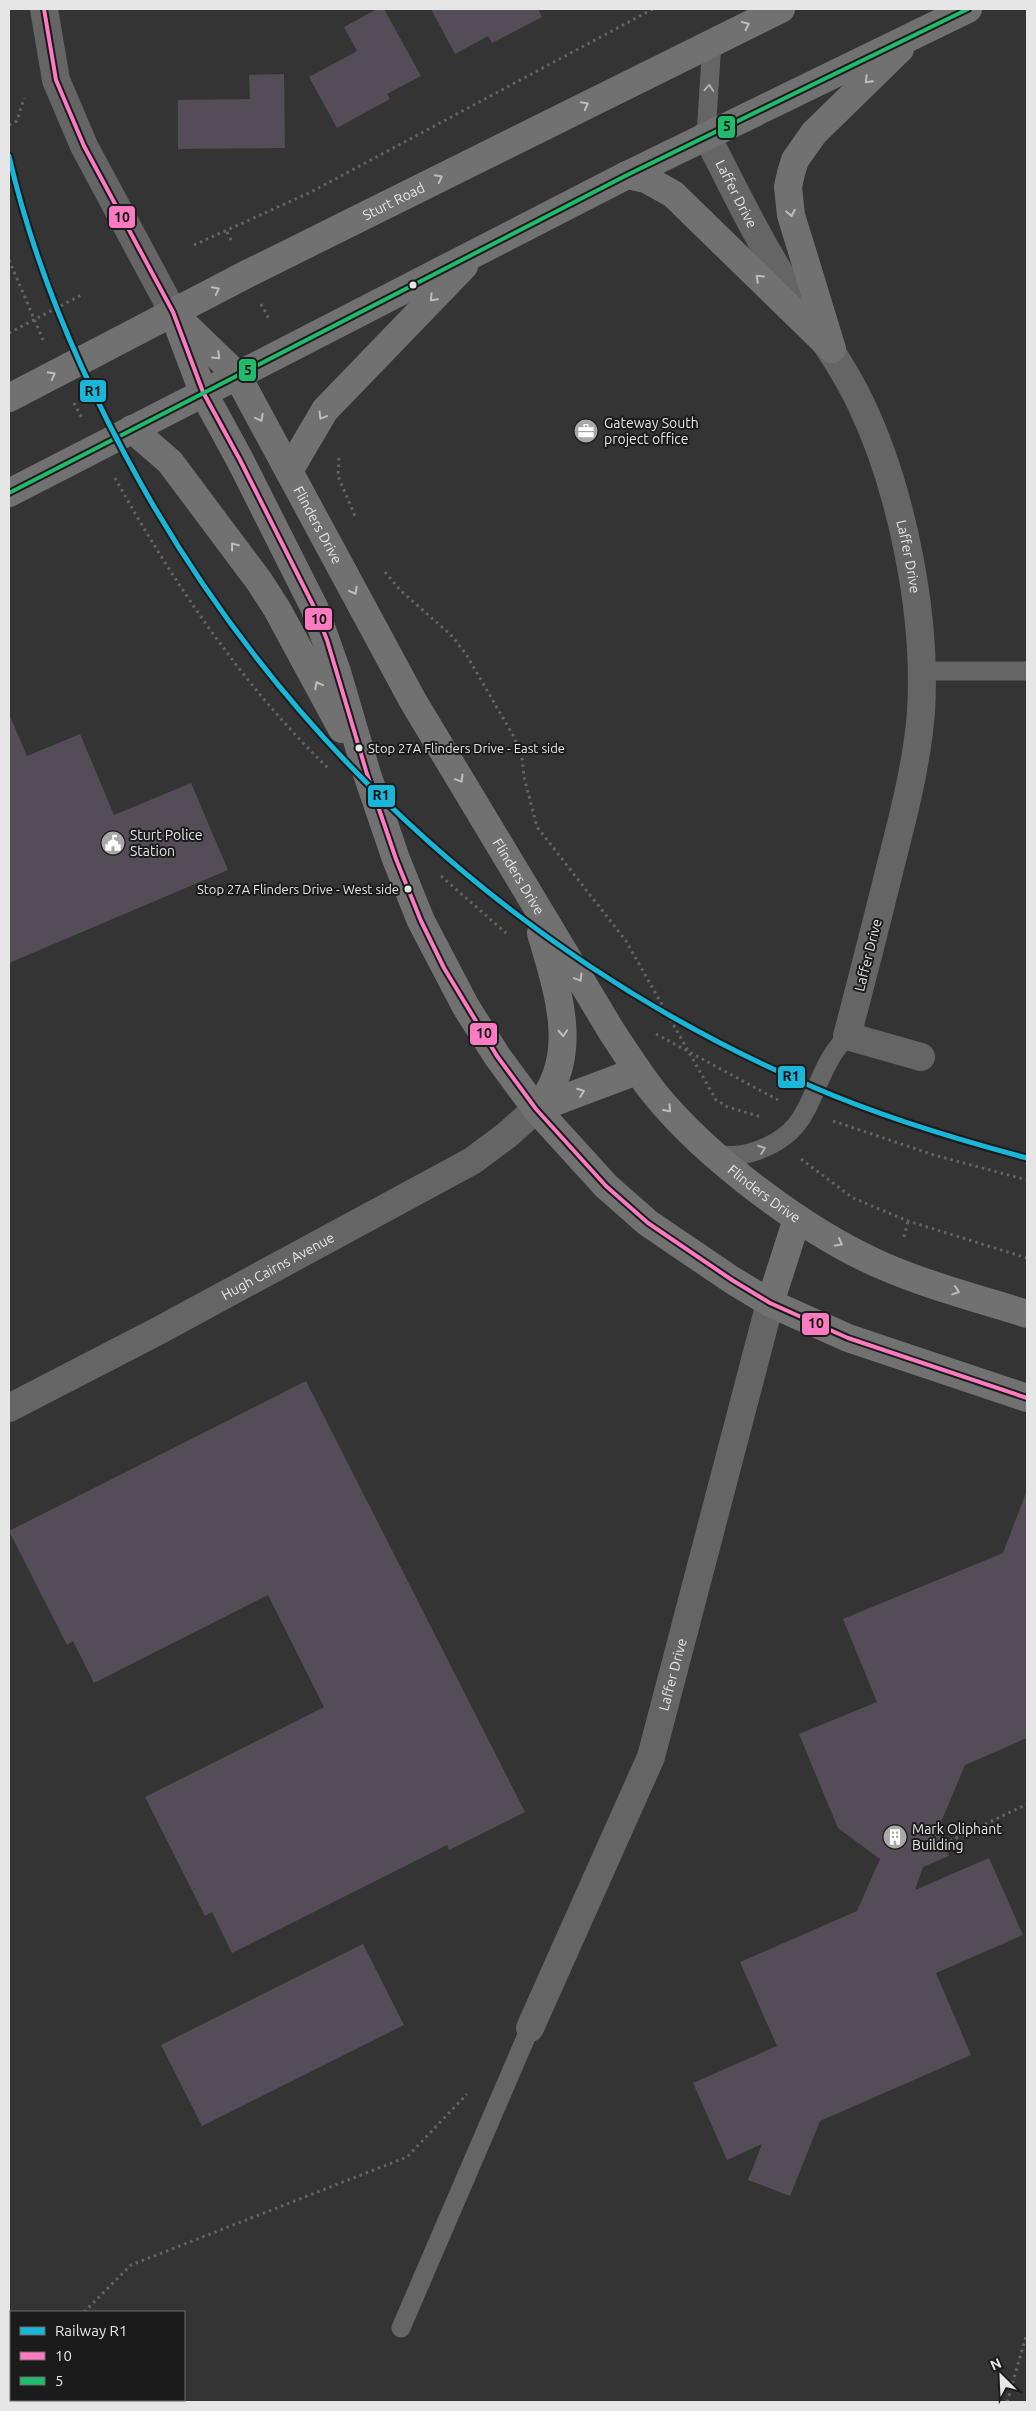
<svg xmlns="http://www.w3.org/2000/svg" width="1036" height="2411" viewBox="0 0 1036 2411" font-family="Ubuntu,sans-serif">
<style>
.building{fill:#544c57}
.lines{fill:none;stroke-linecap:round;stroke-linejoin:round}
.path{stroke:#656465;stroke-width:3;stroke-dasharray:2.5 4;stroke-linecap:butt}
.lane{stroke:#666566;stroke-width:19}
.street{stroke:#666566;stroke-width:28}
.secondary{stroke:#717171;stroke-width:28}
.bus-1-casing{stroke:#1b1b1c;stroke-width:8}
.bus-2-casing{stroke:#1b1b1c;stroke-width:8}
.bus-1{stroke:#fe7ac1;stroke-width:4}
.bus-2{stroke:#20bc6c;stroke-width:4}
.rail-1-casing{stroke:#1b1b1c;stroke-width:9}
.rail-1{stroke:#1ab6d8;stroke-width:5}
.oneway{stroke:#bebdbe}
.oneway2{stroke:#b3b2b3}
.bus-dot{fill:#e7e6e7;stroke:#1b1b1c;stroke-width:2}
.labels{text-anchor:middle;stroke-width:4;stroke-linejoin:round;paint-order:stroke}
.bus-label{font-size:13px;fill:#e7e6e7;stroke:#1b1b1c;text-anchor:start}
.street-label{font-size:14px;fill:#e7e6e7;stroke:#1b1b1c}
.poi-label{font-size:14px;fill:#e7e6e7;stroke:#1b1b1c;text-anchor:start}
.line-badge{stroke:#1b1b1c;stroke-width:2}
.pale-badge-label{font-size:14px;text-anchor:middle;font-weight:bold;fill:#111}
</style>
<rect width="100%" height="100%" fill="#343434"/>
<!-- building -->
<g class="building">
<polygon points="377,9 384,9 421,76 387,94 390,99 337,128 309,77 357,51 344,27"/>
<polygon points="431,9 538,9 542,17 492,43 488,36 455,54"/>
<polygon points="284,74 285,148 178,149 178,100 250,99 249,75"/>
<polygon points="9,714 27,756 80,734 114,815 191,783 228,870 9,963"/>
<polygon points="306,1381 525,1812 449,1850 447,1845 232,1953 212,1912 205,1916 145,1797 324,1707 268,1595 94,1683 73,1641 67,1645 9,1531"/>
<polygon points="1027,1490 1027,1738 965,1765 938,1829 949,1856 923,1867 915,1890 989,1858 1023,1935 936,1973 971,2055 820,2121 790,2196 748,2180 762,2144 727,2160 693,2083 777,2046 740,1962 857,1911 880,1859 838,1828 799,1734 877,1702 843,1619 1003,1553"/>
<polygon points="363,1944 404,2025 202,2126 161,2045"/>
</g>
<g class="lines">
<!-- path -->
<g class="path">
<polyline points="9,125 17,121 24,98"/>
<polyline points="227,232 232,242"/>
<polyline points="194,245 311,192 653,9"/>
<polyline points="9,260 44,342"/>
<polyline points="261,304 270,321"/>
<polyline points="9,333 83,294"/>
<polyline points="74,403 82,418"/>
<polyline points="339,458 338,476 355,516"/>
<path d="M115 478C173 582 242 685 328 768"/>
<polyline points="385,572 400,590 451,635 466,654 514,737 522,757 524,777 537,827 626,941 716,1100 728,1107 761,1117"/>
<polyline points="441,876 506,933"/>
<polyline points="656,1034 778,1100"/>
<polyline points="833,1121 934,1155 1027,1180"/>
<polyline points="801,1159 853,1198 908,1221 1027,1258"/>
<polyline points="904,1237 908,1221"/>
<polyline points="944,1844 1027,1804"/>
<polyline points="84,2312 131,2265 407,2157 467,2094"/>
<polyline points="9,2387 11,2385"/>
<polyline points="1007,2402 1027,2333"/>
</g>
<!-- lane -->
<g class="lane">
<polyline points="706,135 712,42"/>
<polyline points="921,671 1027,671"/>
<path d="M715 1154C729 1157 742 1156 756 1151 811 1132 807 1096 833 1054 837 1048 842 1042 847 1036"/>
<polyline points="401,2328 530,2028"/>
</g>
<!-- street -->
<g class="street">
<polyline points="44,9 56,80 84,146 173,312"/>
<path id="s1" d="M706 135C729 178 749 222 774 263 801 311 836 352 860 402 902 489 927 615 921 712 917 764 903 817 890 868 876 924 862 980 847 1036L921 1057"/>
<path id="s2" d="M9 1408 158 1331 472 1161 507 1135 536 1109"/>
<path id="s3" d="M530 2028 651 1757 770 1303"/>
</g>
<!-- secondary -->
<g class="secondary">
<polyline points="627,175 646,179 673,194 829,346"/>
<polyline points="173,312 203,392 240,460 314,607 337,672 367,774 396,859 421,921 466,1007 497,1056 536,1109 606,1186 648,1223 732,1280 770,1303 848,1338 1027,1398"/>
<path id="s4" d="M179 319 237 375 413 701 612 1032C626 1053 639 1074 655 1094 708 1159 807 1233 883 1266 929 1286 980 1299 1027 1314"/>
<polyline points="832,349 791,215 788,187 791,173 795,160 814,133 900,49"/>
<path id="s5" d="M9 398 247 274 781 9"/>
<polyline points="132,429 170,462 259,581 277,609 342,729"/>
<polyline points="289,471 325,410 464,266"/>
<polyline points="9,493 627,175 968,9"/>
<path d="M536 1109C582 1058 558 992 541 933"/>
<polyline points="536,1109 637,1071"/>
<polyline points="770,1303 797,1219"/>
</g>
<defs>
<polyline id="bus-1" points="44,9 56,80 84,146 173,312 203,392 240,460 314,607 327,640 367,774 396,859 421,921 444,968 497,1056 536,1109 606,1186 648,1223 732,1280 770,1303 848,1338 1027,1398"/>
<polyline id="bus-2" points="9,493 627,175 968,9"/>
</defs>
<!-- bus-1 casing -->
<use href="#bus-1" class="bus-1-casing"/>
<!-- bus-2 casing -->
<use href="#bus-2" class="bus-2-casing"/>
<!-- bus-1 -->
<use href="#bus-1" class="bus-1"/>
<!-- bus-2 -->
<use href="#bus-2" class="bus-2"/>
<defs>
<path id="rail-1" d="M9 156C35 270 84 382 141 484 292 753 530 965 813 1087 882 1117 955 1139 1027 1158"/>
</defs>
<!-- rail-1 casing -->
<use href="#rail-1" class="rail-1-casing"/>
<!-- rail-1 -->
<use href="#rail-1" class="rail-1"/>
</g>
<!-- one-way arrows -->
<defs><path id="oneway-chevron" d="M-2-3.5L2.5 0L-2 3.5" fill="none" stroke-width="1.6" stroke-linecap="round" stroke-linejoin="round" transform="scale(1.25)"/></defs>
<g class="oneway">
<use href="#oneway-chevron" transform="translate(746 25) rotate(-25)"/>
<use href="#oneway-chevron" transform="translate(868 80) rotate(135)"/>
<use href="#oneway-chevron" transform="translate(585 105) rotate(-27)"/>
<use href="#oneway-chevron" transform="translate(439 178) rotate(-27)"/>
<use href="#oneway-chevron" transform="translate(791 213) rotate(79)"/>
<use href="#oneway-chevron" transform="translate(759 278) rotate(-136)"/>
<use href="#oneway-chevron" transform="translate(216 290) rotate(-27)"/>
<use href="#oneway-chevron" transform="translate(433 298) rotate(134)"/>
<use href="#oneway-chevron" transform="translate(217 356) rotate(44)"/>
<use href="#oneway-chevron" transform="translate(52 375) rotate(-28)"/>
<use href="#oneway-chevron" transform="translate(322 416) rotate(121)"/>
<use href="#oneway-chevron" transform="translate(260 418) rotate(62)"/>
<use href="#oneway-chevron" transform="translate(234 546) rotate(-127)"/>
<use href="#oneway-chevron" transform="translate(354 591) rotate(62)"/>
<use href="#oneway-chevron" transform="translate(318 685) rotate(-118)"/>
<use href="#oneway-chevron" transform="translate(460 779) rotate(59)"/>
<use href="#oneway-chevron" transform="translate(579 978) rotate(59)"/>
<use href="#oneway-chevron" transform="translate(563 1033) rotate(87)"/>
<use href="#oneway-chevron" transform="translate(581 1092) rotate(-20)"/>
<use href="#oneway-chevron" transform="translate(668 1109) rotate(48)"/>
<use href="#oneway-chevron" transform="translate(839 1243) rotate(29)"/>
<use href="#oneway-chevron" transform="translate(956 1291) rotate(18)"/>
</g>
<g class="oneway2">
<use href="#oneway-chevron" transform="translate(709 88) rotate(-86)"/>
<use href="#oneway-chevron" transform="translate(762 1149) rotate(-20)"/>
</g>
<!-- icons -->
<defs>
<symbol id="office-disc" viewBox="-11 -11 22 22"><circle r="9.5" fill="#a8a8a8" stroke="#1b1b1c"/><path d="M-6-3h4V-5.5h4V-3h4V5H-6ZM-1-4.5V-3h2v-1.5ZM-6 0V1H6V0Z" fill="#fff"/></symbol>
<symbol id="civic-disc" viewBox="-11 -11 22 22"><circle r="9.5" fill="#a8a8a8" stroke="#1b1b1c"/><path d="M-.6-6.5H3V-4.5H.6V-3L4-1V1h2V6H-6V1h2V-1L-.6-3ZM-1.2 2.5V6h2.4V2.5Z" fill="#fff"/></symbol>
<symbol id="building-disc" viewBox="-11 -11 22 22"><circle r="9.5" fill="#a8a8a8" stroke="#1b1b1c"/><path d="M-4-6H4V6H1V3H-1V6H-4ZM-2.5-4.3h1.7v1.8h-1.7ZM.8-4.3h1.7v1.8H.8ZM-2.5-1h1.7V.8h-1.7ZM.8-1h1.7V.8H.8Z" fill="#fff"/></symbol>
</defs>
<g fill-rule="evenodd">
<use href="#office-disc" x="572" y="417" width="28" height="28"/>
<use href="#civic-disc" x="99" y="829" width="28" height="28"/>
<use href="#building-disc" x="881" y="1823" width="28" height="28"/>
</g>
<!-- markers -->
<g class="bus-dot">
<circle cx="413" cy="285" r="4.5"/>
<circle cx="359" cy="748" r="4.5"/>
<circle cx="408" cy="889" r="4.5"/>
</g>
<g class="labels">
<!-- bus labels -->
<g class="bus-label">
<text x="368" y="753">Stop 27A Flinders Drive - East side</text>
<text x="399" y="894" text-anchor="end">Stop 27A Flinders Drive - West side</text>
</g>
<!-- street labels -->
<g class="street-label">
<text dy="5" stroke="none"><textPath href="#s1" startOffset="66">Laffer Drive</textPath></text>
<text dy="5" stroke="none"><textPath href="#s5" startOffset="432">Sturt Road</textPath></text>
<text dy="5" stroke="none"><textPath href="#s4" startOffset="251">Flinders Drive</textPath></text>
<text dy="5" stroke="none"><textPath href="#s1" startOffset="471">Laffer Drive</textPath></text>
<text dy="5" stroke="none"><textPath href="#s4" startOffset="656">Flinders Drive</textPath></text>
<text transform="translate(868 955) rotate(-76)" y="5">Laffer Drive</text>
<text dy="5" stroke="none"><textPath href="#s4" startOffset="1061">Flinders Drive</textPath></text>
<text dy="5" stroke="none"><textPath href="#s2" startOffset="304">Hugh Cairns Avenue</textPath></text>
<text dy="5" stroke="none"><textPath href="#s3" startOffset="382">Laffer Drive</textPath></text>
</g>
<!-- poi labels -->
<g class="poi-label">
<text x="604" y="428">Gateway South<tspan x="604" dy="16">project office</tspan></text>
<text x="130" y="840">Sturt Police<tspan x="130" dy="16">Station</tspan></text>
<text x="912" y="1834">Mark Oliphant<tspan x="912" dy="16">Building</tspan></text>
</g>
</g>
<g class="line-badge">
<rect x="717" y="115" width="19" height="24" rx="5" fill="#20bc6c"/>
<rect x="108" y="205" width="28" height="24" rx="5" fill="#fe7ac1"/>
<rect x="238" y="358" width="19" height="24" rx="5" fill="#20bc6c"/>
<rect x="79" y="379" width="28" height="24" rx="5" fill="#1ab6d8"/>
<rect x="304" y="607" width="29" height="24" rx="5" fill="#fe7ac1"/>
<rect x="367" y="784" width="29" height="24" rx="5" fill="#1ab6d8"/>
<rect x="469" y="1022" width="29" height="24" rx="5" fill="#fe7ac1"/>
<rect x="777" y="1065" width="29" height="24" rx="5" fill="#1ab6d8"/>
<rect x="801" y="1312" width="29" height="24" rx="5" fill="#fe7ac1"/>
</g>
<g class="pale-badge-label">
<text x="727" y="131">5</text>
<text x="122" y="222">10</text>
<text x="248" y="375">5</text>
<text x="93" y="396">R1</text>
<text x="319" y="624">10</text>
<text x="381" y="800">R1</text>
<text x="484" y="1038">10</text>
<text x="791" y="1081">R1</text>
<text x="816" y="1328">10</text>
</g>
<!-- border -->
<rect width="1036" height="2411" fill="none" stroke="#e7e6e7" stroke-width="20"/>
<!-- legend -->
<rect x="10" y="2311" width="175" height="90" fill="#1b1b1c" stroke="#6d6c6d"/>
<rect x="20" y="2327" width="25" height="8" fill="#1ab6d8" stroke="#6d6c6d"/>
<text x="55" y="2336" font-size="15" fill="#e7e6e7">Railway R1</text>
<rect x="20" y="2352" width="25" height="8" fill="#fe7ac1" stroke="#6d6c6d"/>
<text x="55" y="2361" font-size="15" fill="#e7e6e7">10</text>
<rect x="20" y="2377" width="25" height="8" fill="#20bc6c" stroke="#6d6c6d"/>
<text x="55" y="2386" font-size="15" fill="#e7e6e7">5</text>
<!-- north arrow -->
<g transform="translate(1001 2376) rotate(336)" stroke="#1b1b1c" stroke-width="4" paint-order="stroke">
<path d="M0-4L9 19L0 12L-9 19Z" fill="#e7e6e7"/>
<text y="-8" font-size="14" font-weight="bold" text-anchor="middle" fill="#e7e6e7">N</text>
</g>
</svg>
